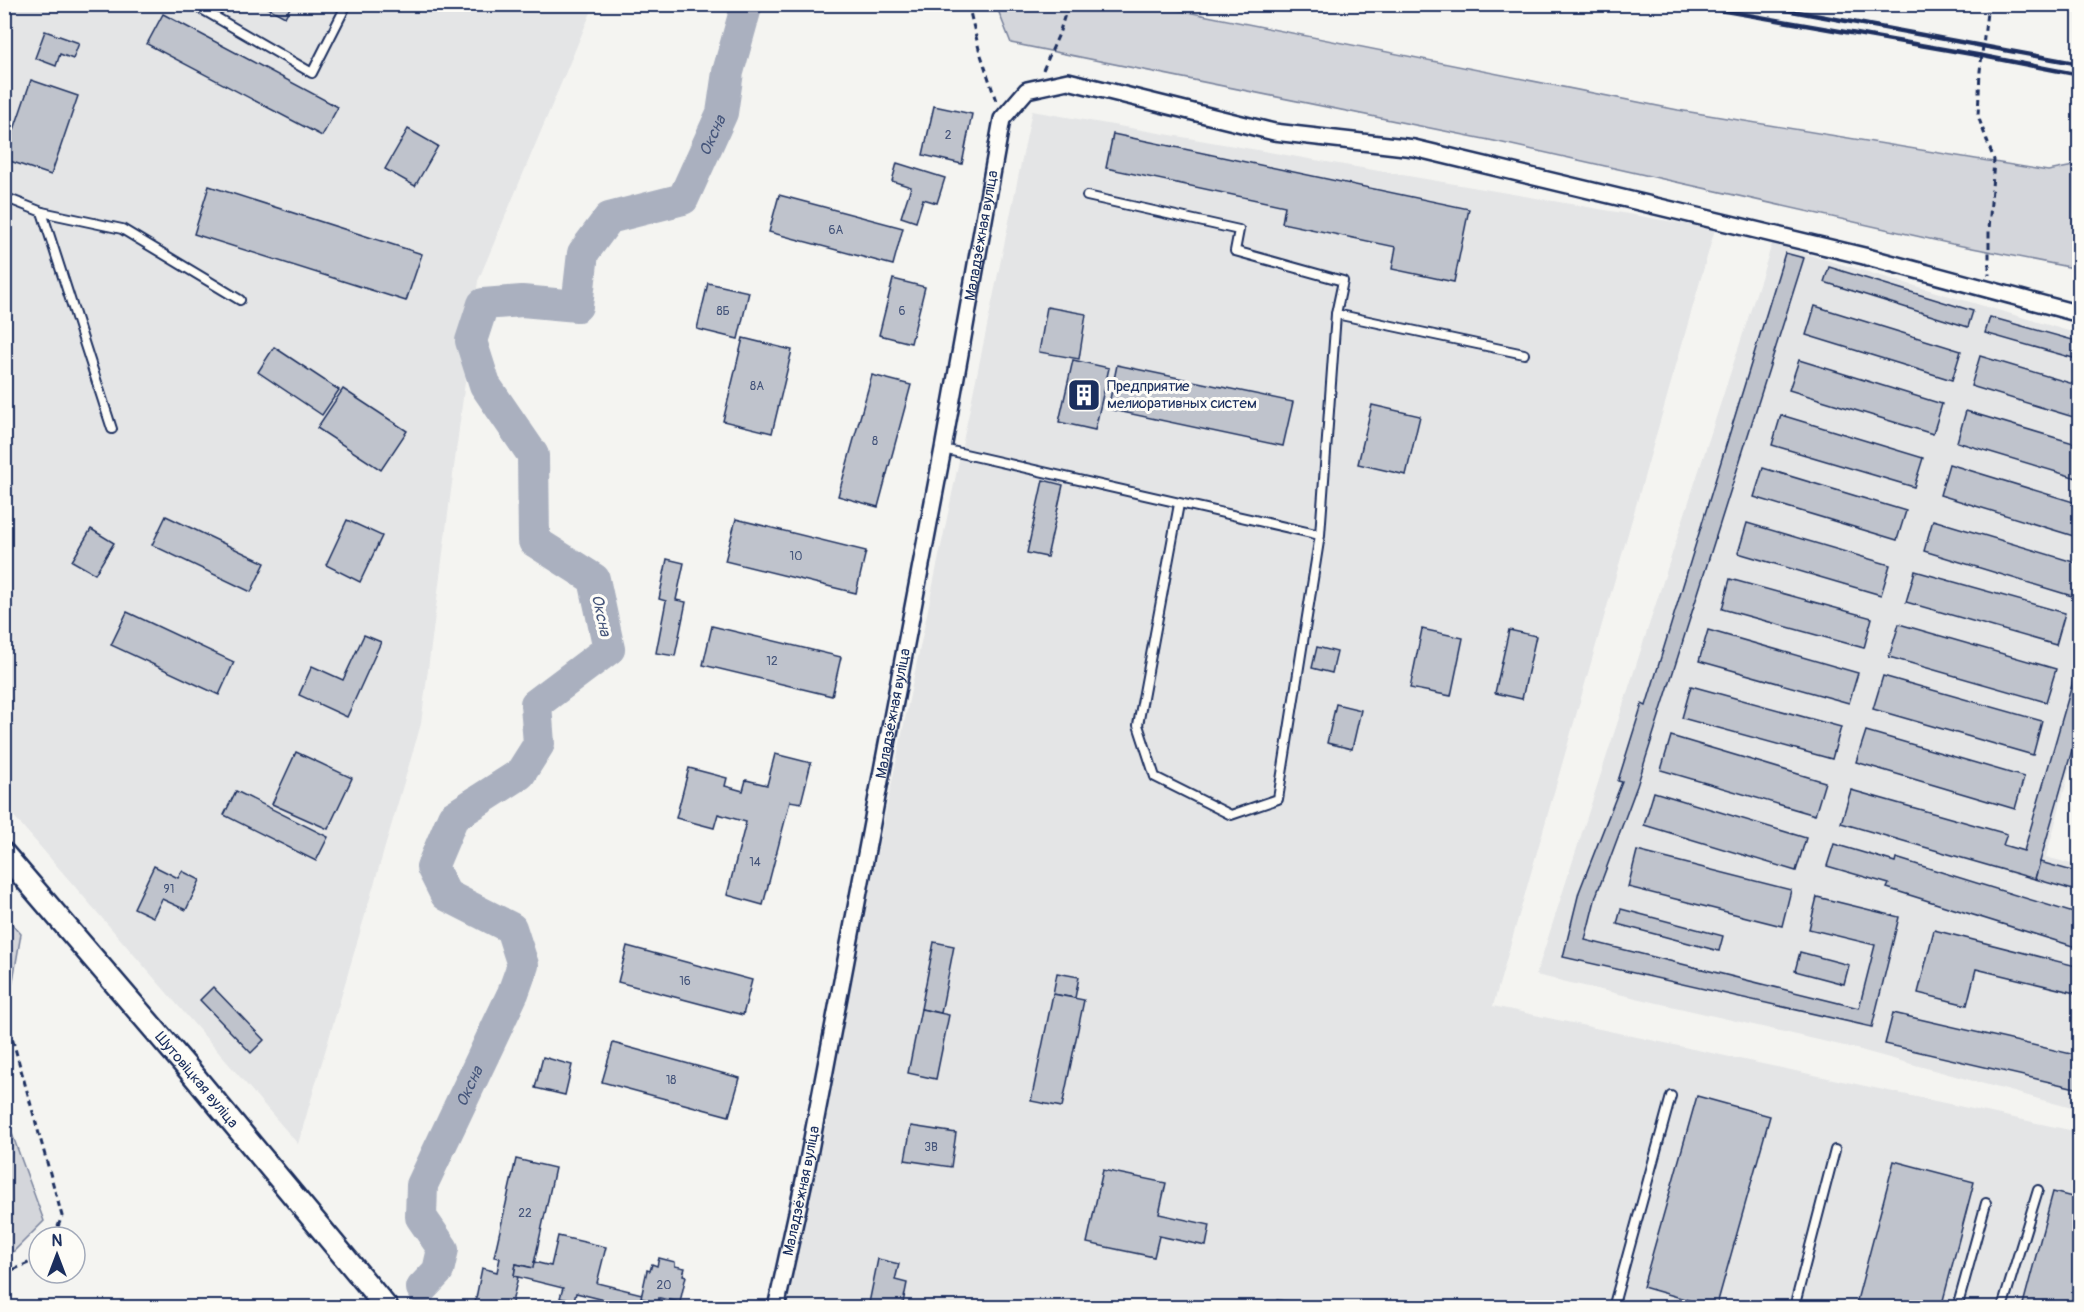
<svg xmlns="http://www.w3.org/2000/svg" width="2084" height="1312" viewBox="0 0 2084 1312" font-family="Pangolin,sans-serif">
<style>
.built{fill:#e4e5e6}
.green{fill:#d4d6db;stroke:#78829c;stroke-width:1.5}
.lines{fill:none;stroke-linecap:round;stroke-linejoin:round}
.river{stroke:#aab0bf;stroke-width:32}
.building{fill:#bfc3cc;stroke:#1b2f5e;stroke-width:1.5}
.service-casing{stroke:#1b2f5e;stroke-width:12}
.minor-casing{stroke:#1b2f5e;stroke-width:20}
.secondary-casing{stroke:#1b2f5e;stroke-width:26}
.path{stroke:#1b2f5e;stroke-width:3;stroke-dasharray:6 4.5;stroke-linecap:butt}
.service{stroke:#fdfcf7;stroke-width:8}
.minor{stroke:#fdfcf7;stroke-width:15}
.secondary{stroke:#fdfcf7;stroke-width:21}
.rail{stroke:#1b2f5e;stroke-width:4.5}
.labels{text-anchor:middle;stroke-width:6;stroke-linejoin:round;paint-order:stroke}
.number-label{font-size:12px;fill:#44547a}
.street-label{font-size:15px;fill:#1b2f5e;stroke:#fdfcf7}
.poi-label{font-size:15px;fill:#1b2f5e;stroke:#fdfcf7;text-anchor:start}
.water-label{font-size:16px;font-style:italic;fill:#46567b;stroke:#fdfcf7}
</style>
<rect width="100%" height="100%" fill="#f4f4f1"/>
<filter id="ink" filterUnits="userSpaceOnUse"><feTurbulence type="fractalNoise" baseFrequency=".0167" numOctaves="2"/><feDisplacementMap in="SourceGraphic" scale="12" xChannelSelector="R" yChannelSelector="G"/><feConvolveMatrix kernelMatrix="1 2 1 2 8 2 1 2 1" color-interpolation-filters="sRGB"/></filter>
<g filter="url(#ink)">
<!-- built -->
<g class="built">
<polygon points="4,5 594,5 478,281 421,724 298,1144 5,806"/>
<polygon points="1032,111 1715,229 1493,1006 2079,1132 2079,1307 782,1308"/>
<polygon points="1772,244 2079,334 2079,736 2046,857 2079,866 2079,1110 1853,1048 1536,975"/>
</g>
<!-- green -->
<g class="green">
<polygon points="996,5 1152,5 1678,110 2048,171 2079,165 2079,269 1952,244 1494,141 1011,43"/>
<polygon points="5,916 21,934 5,1027"/>
<polygon points="4,1112 44,1221 5,1260 4,1260"/>
</g>
<g class="lines">
<!-- river -->
<path class="river" id="s1" d="M422 1288 438 1271 443 1249 421 1217 422 1185 513 993 523 965 511 928 446 895 432 867 453 817 520 774 539 744 536 704 609 649 594 579 534 541 533 455 485 385 471 341 483 304 522 301 577 306 583 253 609 218 683 199 722 113 728 72 747 4"/>
</g>
<!-- building -->
<g class="building">
<polygon points="261,4 292,4 285,17"/>
<polygon points="163,14 338,107 322,136 147,44"/>
<polygon points="45,31 79,43 73,59 60,54 56,66 35,58"/>
<polygon points="31,80 78,96 51,175 4,159"/>
<polygon points="934,106 972,114 962,164 923,155"/>
<polygon points="408,129 438,146 415,186 385,169"/>
<polygon points="1113,134 1469,209 1454,282 1392,269 1396,247 1282,223 1285,206 1106,168"/>
<polygon points="897,163 945,178 937,203 923,199 916,222 901,217 911,187 892,181"/>
<polygon points="209,186 422,254 406,301 194,234"/>
<polygon points="779,195 903,228 893,265 769,232"/>
<polygon points="1785,253 1804,258 1637,786 1596,896 1585,940 1859,1008 1875,945 1809,929 1817,897 1899,917 1872,1027 1563,957 1579,892 1622,782 1618,781 1642,704 1646,706"/>
<polygon points="1829,267 1973,311 1968,327 1824,282"/>
<polygon points="893,279 925,287 911,343 879,335"/>
<polygon points="708,283 749,292 738,339 697,329"/>
<polygon points="1815,306 1961,351 1952,380 1806,335"/>
<polygon points="1047,307 1086,314 1079,359 1039,352"/>
<polygon points="1990,317 2080,342 2080,360 1985,333"/>
<polygon points="743,338 792,350 772,433 723,421"/>
<polygon points="274,347 339,390 322,415 258,372"/>
<polygon points="1980,356 2080,386 2080,419 1971,386"/>
<polygon points="1073,360 1109,368 1095,430 1059,422"/>
<polygon points="1799,360 1942,404 1933,434 1789,390"/>
<polygon points="1117,365 1293,402 1283,446 1108,409"/>
<polygon points="872,375 911,385 878,507 838,496"/>
<polygon points="343,389 407,431 381,470 317,428"/>
<polygon points="1372,405 1420,416 1406,475 1358,464"/>
<polygon points="1966,411 2080,445 2080,479 1957,442"/>
<polygon points="1781,415 1923,458 1914,487 1772,445"/>
<polygon points="1949,464 2080,504 2080,538 1940,495"/>
<polygon points="1763,468 1906,511 1897,540 1754,497"/>
<polygon points="1043,480 1063,485 1047,557 1027,553"/>
<polygon points="166,516 265,563 251,592 152,545"/>
<polygon points="736,519 866,551 856,593 725,561"/>
<polygon points="347,520 382,536 360,582 326,565"/>
<polygon points="1933,520 2080,564 2080,572 2072,596 1924,551"/>
<polygon points="1747,523 1890,565 1881,595 1738,553"/>
<polygon points="91,529 114,543 95,574 72,561"/>
<polygon points="667,559 684,563 676,600 686,602 675,656 656,653 666,601 659,599"/>
<polygon points="1915,571 2065,613 2056,645 1906,602"/>
<polygon points="1730,579 1872,618 1864,648 1722,609"/>
<polygon points="127,612 234,662 219,695 111,645"/>
<polygon points="1899,624 2056,669 2046,702 1889,657"/>
<polygon points="712,626 841,657 832,696 703,665"/>
<polygon points="1422,629 1463,638 1451,696 1410,688"/>
<polygon points="1509,630 1536,636 1522,699 1495,693"/>
<polygon points="1708,630 1858,673 1849,703 1699,661"/>
<polygon points="364,635 381,642 347,717 299,695 312,666 343,680"/>
<polygon points="1317,647 1337,652 1332,673 1312,668"/>
<polygon points="2080,657 2080,722 2035,879 1841,823 1851,790 2007,834 2003,845 2024,851"/>
<polygon points="1883,676 2042,721 2033,755 1873,709"/>
<polygon points="1691,686 1841,727 1832,759 1682,718"/>
<polygon points="1336,704 1361,710 1352,749 1327,743"/>
<polygon points="1866,731 2024,777 2015,809 1856,762"/>
<polygon points="1671,736 1825,782 1815,815 1661,770"/>
<polygon points="296,752 352,778 328,829 272,804"/>
<polygon points="775,754 811,763 801,803 790,801 763,905 727,895 746,822 718,814 714,828 676,818 689,768 727,778 725,786 743,791 746,780 767,785"/>
<polygon points="236,791 328,837 316,861 224,815"/>
<polygon points="1654,792 1806,838 1796,871 1644,825"/>
<polygon points="1834,844 1895,862 1896,858 2080,915 2079,948 1887,888 1889,884 1827,866"/>
<polygon points="1637,851 1791,890 1782,926 1628,887"/>
<polygon points="2040,862 2080,873 2080,892 2035,879"/>
<polygon points="154,866 178,878 182,871 200,880 186,910 162,899 153,917 134,908"/>
<polygon points="1621,909 1723,936 1719,951 1617,924"/>
<polygon points="1934,930 2080,967 2080,976 2075,993 1976,969 1967,1005 1918,993"/>
<polygon points="934,942 954,946 941,1013 921,1009"/>
<polygon points="627,946 752,980 743,1015 618,982"/>
<polygon points="1800,952 1849,965 1844,984 1795,971"/>
<polygon points="1057,973 1079,977 1075,998 1053,994"/>
<polygon points="213,987 264,1040 251,1053 200,1000"/>
<polygon points="1053,994 1084,1000 1062,1107 1031,1101"/>
<polygon points="921,1009 949,1015 936,1079 908,1073"/>
<polygon points="1893,1013 2080,1056 2080,1089 1885,1044"/>
<polygon points="613,1043 740,1078 729,1116 602,1082"/>
<polygon points="543,1057 572,1065 565,1095 535,1088"/>
<polygon points="1697,1096 1770,1116 1716,1308 1643,1287"/>
<polygon points="911,1126 956,1133 951,1167 905,1160"/>
<polygon points="516,1159 555,1168 533,1268 516,1264 514,1276 518,1277 511,1307 505,1305 504,1308 474,1308 482,1268 497,1272 500,1258 494,1257"/>
<polygon points="1894,1161 1974,1182 1941,1308 1855,1308"/>
<polygon points="1103,1170 1166,1183 1159,1214 1210,1225 1206,1246 1159,1236 1154,1257 1087,1243"/>
<polygon points="2053,1192 2080,1199 2080,1308 2022,1308"/>
<polygon points="558,1236 606,1247 597,1283 642,1294 641,1298 648,1300 647,1308 637,1308 576,1293 574,1301 560,1298 563,1288 514,1276 516,1264 533,1268 534,1262 551,1266"/>
<polygon points="659,1258 675,1262 675,1266 685,1268 683,1275 686,1276 680,1302 659,1298 657,1308 647,1308 648,1300 641,1298 647,1270 650,1271 652,1264 657,1266"/>
<polygon points="878,1259 899,1264 895,1280 907,1283 902,1308 868,1308"/>
<polygon points="1277,1300 1330,1307 1330,1308 1276,1308"/>
</g>
<g class="lines">
<defs>
<g id="service">
<polyline points="193,4 312,73 347,4"/>
<polyline points="1087,196 1239,230 1235,251 1343,281 1336,314 1320,535"/>
<polyline points="4,197 42,212 112,429"/>
<polyline points="42,212 122,229 240,300"/>
<polyline points="1336,314 1524,354"/>
<polyline points="943,449 1320,535 1278,799 1231,815 1155,777 1138,725 1179,504"/>
<polyline points="1613,1308 1671,1096"/>
<polyline points="1794,1308 1835,1150"/>
<polyline points="1957,1308 1986,1203"/>
<polyline points="2002,1308 2038,1190"/>
</g>
<g id="minor">
<path id="s2" d="M776 1308 805 1176 943 449 1002 119 1027 90 1068 81 1274 132 1414 148 1864 256 2080 314"/>
</g>
<g id="secondary">
<path id="s3" d="M4 854 190 1071 387 1308"/>
</g>
</defs>
<!-- service casing -->
<use href="#service" class="service-casing"/>
<!-- minor casing -->
<use href="#minor" class="minor-casing"/>
<!-- secondary casing -->
<use href="#secondary" class="secondary-casing"/>
<!-- path -->
<g class="path">
<polyline points="968,4 979,49 996,101"/>
<polyline points="1988,4 1980,71 1978,116 1994,160 1989,230 1989,275"/>
<polyline points="1043,70 1059,34 1068,4"/>
<polyline points="4,1009 62,1216 54,1237"/>
<polyline points="4,1274 39,1258"/>
</g>
<!-- service -->
<use href="#service" class="service"/>
<!-- minor -->
<use href="#minor" class="minor"/>
<!-- secondary -->
<use href="#secondary" class="secondary"/>
<!-- rail -->
<g class="rail">
<polyline points="1685,4 1983,56 2080,75"/>
<polyline points="1754,4 2080,64"/>
</g>
</g>
</g>
<!-- icons -->
<defs>
<symbol id="building-square" viewBox="-11 -11 22 22"><rect x="-9" y="-9" width="18" height="18" rx="4" fill="#1b2f5e" stroke="#fdfcf7"/><path d="M-4-6H4V6H1V3H-1V6H-4ZM-2.5-4.3h1.7v1.8h-1.7ZM.8-4.3h1.7v1.8H.8ZM-2.5-1h1.7V.8h-1.7ZM.8-1h1.7V.8H.8Z" fill="#fff"/></symbol>
</defs>
<g fill-rule="evenodd">
<use href="#building-square" x="1065" y="376" width="38" height="38"/>
</g>
<g class="labels">
<!-- number labels -->
<g class="number-label">
<text x="948" y="139">2</text>
<text x="836" y="234">6А</text>
<text x="723" y="315">8Б</text>
<text x="902" y="315">6</text>
<text x="757" y="390">8А</text>
<text x="875" y="445">8</text>
<text x="796" y="560">10</text>
<text x="772" y="665">12</text>
<text x="755" y="866">14</text>
<text x="169" y="893">91</text>
<text x="685" y="985">16</text>
<text x="671" y="1084">18</text>
<text x="931" y="1151">3В</text>
<text x="525" y="1217">22</text>
<text x="664" y="1289">20</text>
</g>
<!-- street labels -->
<g class="street-label">
<text dy="5" stroke="none"><textPath href="#s2" startOffset="1092">Маладзёжная вуліца</textPath></text>
<text dy="5" stroke="none"><textPath href="#s2" startOffset="606">Маладзёжная вуліца</textPath></text>
<text dy="5" stroke="none"><textPath href="#s3" startOffset="297">Шутовіцкая вуліца</textPath></text>
<text dy="5" stroke="none"><textPath href="#s2" startOffset="120">Маладзёжная вуліца</textPath></text>
</g>
<!-- poi labels -->
<g class="poi-label">
<text x="1107" y="391">Предприятие<tspan x="1107" dy="17">мелиоративных систем</tspan></text>
</g>
<!-- water labels -->
<g class="water-label">
<text dy="6" stroke="none"><textPath href="#s1" startOffset="1539">Оксна</textPath></text>
<text transform="translate(602 615) rotate(78)" y="6">Оксна</text>
<text dy="6" stroke="none"><textPath href="#s1" startOffset="226">Оксна</textPath></text>
</g>
</g>
<!-- margin -->
<rect width="2084" height="1312" fill="none" stroke="#fdfcf7" stroke-width="24"/>
<rect x="12" y="12" width="2060" height="1288" fill="none" stroke="#1b2f5e" stroke-width="2" filter="url(#ink)"/>
<!-- north arrow -->
<g transform="translate(57 1255)"><circle r="28" fill="#fdfcf7" stroke="#a3aaba" stroke-width="1.5"/>
<path d="M0-4.5L10 22L0 15L-10 22Z" fill="#1b2f5e"/>
<text y="-9" font-size="16" font-weight="bold" text-anchor="middle" fill="#1b2f5e">N</text>
</g>
</svg>
